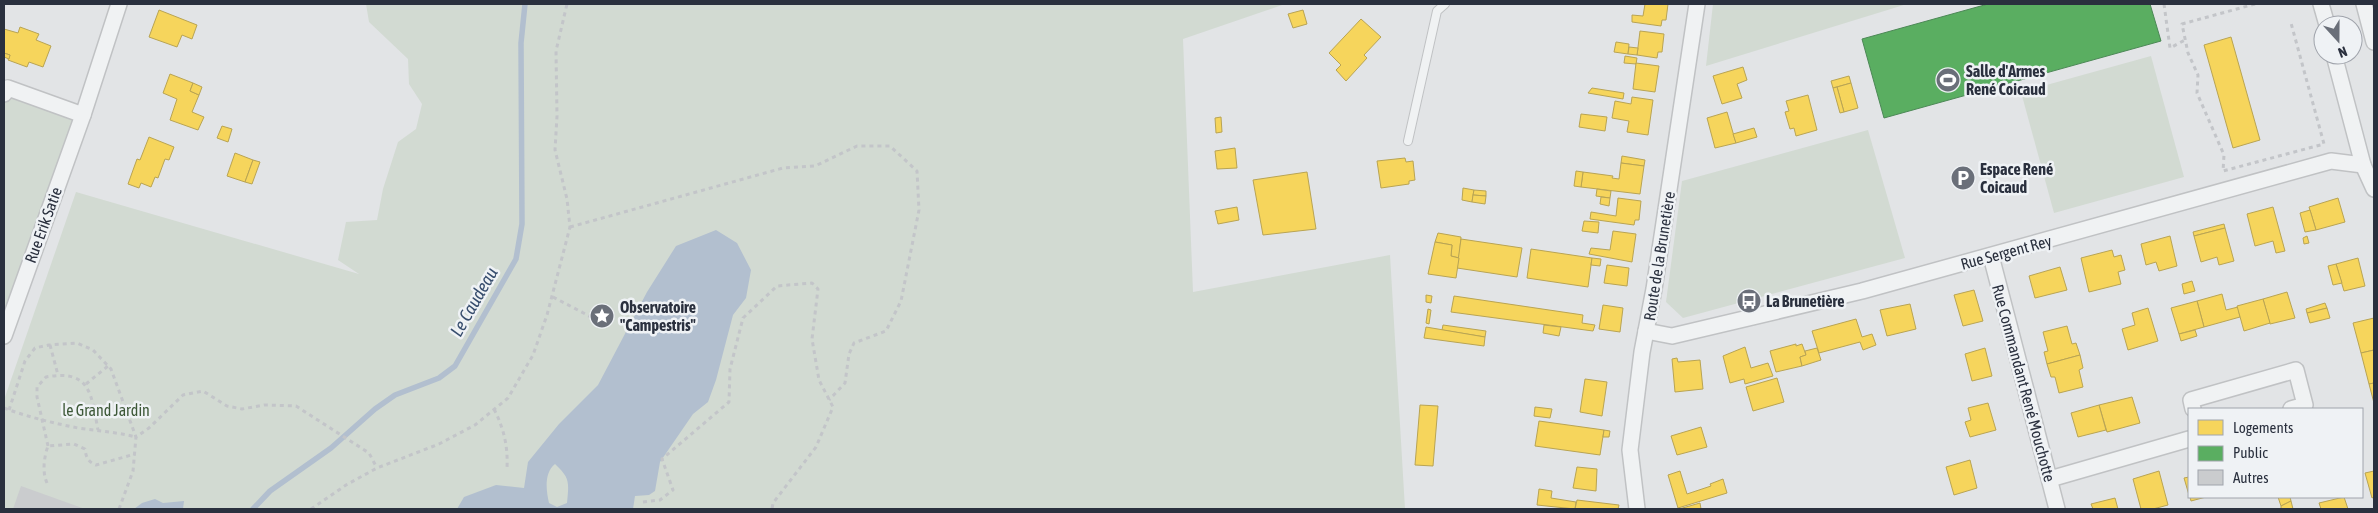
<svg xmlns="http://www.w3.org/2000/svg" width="2378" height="513" viewBox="0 0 2378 513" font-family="'Asap Condensed',sans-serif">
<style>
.green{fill:#d2dad2}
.water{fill:#b2bfcf;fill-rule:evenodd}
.homes{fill:#f6d55c;stroke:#b9a453}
.public{fill:#5aae61;stroke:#4c8856}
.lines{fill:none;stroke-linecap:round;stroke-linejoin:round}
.stream{stroke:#b2bfcf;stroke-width:5.5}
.building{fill:#caccce}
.lane-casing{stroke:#c0c2c4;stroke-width:10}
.street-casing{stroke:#c0c2c4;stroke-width:18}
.path{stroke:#c3c5c9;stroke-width:3;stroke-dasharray:4 4;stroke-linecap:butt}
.lane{stroke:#f0f2f3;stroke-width:8}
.street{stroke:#f0f2f3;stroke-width:15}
.labels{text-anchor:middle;stroke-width:5;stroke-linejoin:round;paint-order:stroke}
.poi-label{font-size:16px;font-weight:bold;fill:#2a303e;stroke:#eff2f5;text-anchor:start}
.street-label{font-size:16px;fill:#2a303e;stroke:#eff2f5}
.park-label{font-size:16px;fill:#3d5838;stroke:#eff2f5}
.water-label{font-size:18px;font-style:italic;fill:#384e6e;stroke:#eff2f5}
</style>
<rect width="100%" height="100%" fill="#e2e4e6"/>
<!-- green -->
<g class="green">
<polygon points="366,4 1285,4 1183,39 1193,292 1390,255 1405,509 4,509 4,400 76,192 359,274 338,260 346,222 377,220 383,189 398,142 416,129 422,104 409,84 408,59 369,22"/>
<polygon points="1713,4 1907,4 1706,66"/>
<polygon points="2151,56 2184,177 2054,213 2021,92"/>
<polygon points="10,96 73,119 4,314 4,103"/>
<polygon points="1868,130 1905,258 1683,318 1666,302 1682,181"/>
</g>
<!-- water -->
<g class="water">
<path d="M716 230 737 243 751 270 746 298 733 315 716 380 708 402 693 414 660 462 655 491 649 495 635 496 633 509H457L464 497 496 485 524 488 528 462 559 424 598 385 647 292 676 246ZM555 464C570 478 569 482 567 503L557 507 549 503C546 490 544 473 555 464Z"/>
<polygon points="155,499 163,503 184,501 183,509 134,509 142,503"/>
</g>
<!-- homes -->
<g class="homes">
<polygon points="1645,4 1668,4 1666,20 1662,20 1661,26 1632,22 1632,15 1643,16"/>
<polygon points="159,10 197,25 192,39 182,35 177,47 149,37"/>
<polygon points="1303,10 1307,24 1293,28 1288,14"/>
<polygon points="1361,19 1381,37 1364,55 1367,58 1346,81 1336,70 1341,65 1329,53"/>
<polygon points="20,27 39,34 36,40 51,46 43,67 29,62 27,67 8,60 10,55 4,53 4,29 18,33"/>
<polygon points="1640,31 1664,34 1662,52 1658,52 1657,58 1637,55"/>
<polygon points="2231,37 2260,140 2233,148 2204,45"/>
<polygon points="1616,42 1629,44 1628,54 1614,52"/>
<polygon points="1629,47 1638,48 1637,55 1628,54"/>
<polygon points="4,53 10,55 9,59 4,57"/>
<polygon points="1625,56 1637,58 1636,64 1624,63"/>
<polygon points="1636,63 1659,66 1655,92 1633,89"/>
<polygon points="1743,67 1747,80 1737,84 1742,98 1722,104 1713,76"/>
<polygon points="170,74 193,83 190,91 199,95 192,112 204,117 198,130 170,120 177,99 163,93"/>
<polygon points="1849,76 1851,83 1833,88 1831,81"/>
<polygon points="193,83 202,87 199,95 190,91"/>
<polygon points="1851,83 1858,108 1844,112 1837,87"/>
<polygon points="1837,87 1844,112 1840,113 1833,88"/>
<polygon points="1592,88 1624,93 1623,99 1588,93"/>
<polygon points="1808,95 1817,130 1796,136 1794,128 1790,129 1785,112 1789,111 1786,101"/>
<polygon points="1632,97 1653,100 1648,135 1627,132 1629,121 1612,118 1615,101 1631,104"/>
<polygon points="1727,112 1736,143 1715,148 1707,118"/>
<polygon points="1581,114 1607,117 1605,131 1579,127"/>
<polygon points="1221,117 1222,132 1216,133 1215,118"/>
<polygon points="222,126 232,129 228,142 217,138"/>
<polygon points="1754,128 1757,137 1736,143 1733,134"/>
<polygon points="149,137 174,147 169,160 165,159 158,178 155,177 151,187 141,183 139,188 128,184 137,159 140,160"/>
<polygon points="1235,148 1237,168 1217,169 1215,151"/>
<polygon points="235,153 253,160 245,182 227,176"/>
<polygon points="1622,156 1645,160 1644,166 1621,163"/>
<polygon points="1405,158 1406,162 1413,161 1415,180 1409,181 1409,184 1381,188 1377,161"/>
<polygon points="253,160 260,162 252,184 245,182"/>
<polygon points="1621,163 1644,166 1640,194 1581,187 1583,172 1613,176 1612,178 1619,179"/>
<polygon points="1576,171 1583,172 1581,187 1574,186"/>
<polygon points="1307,172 1316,229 1263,235 1253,180"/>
<polygon points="1463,188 1474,190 1472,202 1462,200"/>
<polygon points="1597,189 1611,191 1610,198 1596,196"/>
<polygon points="1474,190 1486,191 1486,196 1473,195"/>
<polygon points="1473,195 1486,196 1485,204 1472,202"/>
<polygon points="1601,197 1610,198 1609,206 1600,204"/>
<polygon points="1618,198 1641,201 1639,220 1635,220 1634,225 1590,219 1591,212 1616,216"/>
<polygon points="2338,198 2345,222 2316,230 2309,207"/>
<polygon points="1237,207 1239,220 1218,224 1215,211"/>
<polygon points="2273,207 2285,251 2276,253 2273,241 2255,246 2247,214"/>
<polygon points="2310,210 2316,230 2305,232 2300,213"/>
<polygon points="1584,221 1599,222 1598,233 1582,231"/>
<polygon points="2224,224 2225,228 2194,236 2193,232"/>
<polygon points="2225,228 2234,261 2219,265 2217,257 2201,262 2194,236"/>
<polygon points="1613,231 1636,234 1632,262 1589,254 1591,248 1610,250"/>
<polygon points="1438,233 1461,237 1459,258 1451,256 1452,245 1435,242"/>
<polygon points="2170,236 2177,266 2159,271 2156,262 2146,265 2141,244"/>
<polygon points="2307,236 2309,243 2304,244 2303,238"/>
<polygon points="1461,239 1522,248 1517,277 1457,268"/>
<polygon points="1435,242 1452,245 1451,256 1459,258 1456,278 1428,274"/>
<polygon points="1531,249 1592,258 1588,287 1527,278"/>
<polygon points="2112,250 2114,257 2121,255 2125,270 2118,272 2121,284 2089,292 2081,258"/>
<polygon points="1592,258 1601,259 1600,266 1591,265"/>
<polygon points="2358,258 2365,286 2344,291 2336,264"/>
<polygon points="2336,264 2342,283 2333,285 2328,266"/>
<polygon points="1607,265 1629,268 1627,286 1604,283"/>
<polygon points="2060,267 2067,290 2035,298 2029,276"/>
<polygon points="2192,281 2195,291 2184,294 2182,284"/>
<polygon points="1974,290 1983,321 1963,326 1954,295"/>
<polygon points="2287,292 2295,318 2270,324 2263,299"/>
<polygon points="2222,294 2226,310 2238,307 2240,317 2204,327 2197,301"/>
<polygon points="1426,295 1432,296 1431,303 1426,302"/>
<polygon points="1454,296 1583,315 1582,323 1595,325 1593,331 1451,312"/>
<polygon points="2263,299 2270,323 2244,331 2237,306"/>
<polygon points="2197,301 2204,327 2179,334 2171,308"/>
<polygon points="2325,303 2327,308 2307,313 2306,309"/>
<polygon points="1910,304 1916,329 1887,336 1880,310"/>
<polygon points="1603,305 1623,308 1620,332 1599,329"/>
<polygon points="2148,308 2158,341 2128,350 2122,329 2135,325 2132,313"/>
<polygon points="2327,308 2330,318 2310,323 2307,313"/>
<polygon points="1428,309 1431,310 1429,324 1426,323"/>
<polygon points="2374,318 2374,350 2361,353 2353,323"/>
<polygon points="1856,319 1862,337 1872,334 1876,345 1863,350 1860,342 1819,353 1812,331"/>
<polygon points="1443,325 1486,331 1485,337 1442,330"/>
<polygon points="1544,325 1561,327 1559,336 1543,333"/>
<polygon points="2067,326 2072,344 2076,343 2080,355 2047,364 2044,352 2048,351 2043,332"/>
<polygon points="1426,327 1485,337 1484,346 1424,338"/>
<polygon points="2195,330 2197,336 2181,341 2179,334"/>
<polygon points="1796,344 1796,346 1802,344 1806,355 1800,357 1802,366 1776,372 1770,351"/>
<polygon points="1745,347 1751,368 1768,363 1773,376 1745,384 1744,379 1730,383 1723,356"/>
<polygon points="1817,348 1821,360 1802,366 1800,357 1806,355 1805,351"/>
<polygon points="1985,348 1992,376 1972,381 1965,354"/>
<polygon points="2374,350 2374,383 2369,384 2361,353"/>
<polygon points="2080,355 2083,368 2079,370 2083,387 2059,393 2055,377 2051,377 2047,364"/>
<polygon points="1677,358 1678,362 1700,360 1703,389 1675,392 1672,359"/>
<polygon points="1777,378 1784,402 1753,411 1746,387"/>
<polygon points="1585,379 1607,382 1602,416 1580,412"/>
<polygon points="2374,383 2374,403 2369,384"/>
<polygon points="2132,397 2140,423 2107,432 2099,405"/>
<polygon points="1988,403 1996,430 1970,437 1965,422 1971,420 1968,408"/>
<polygon points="1420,405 1438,406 1433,466 1415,465"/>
<polygon points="2099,405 2106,430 2078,437 2071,413"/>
<polygon points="1535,407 1552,409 1550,418 1534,416"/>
<polygon points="1539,421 1604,430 1600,455 1535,446"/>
<polygon points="1701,427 1707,447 1677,455 1671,436"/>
<polygon points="1604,430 1610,431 1609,437 1603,437"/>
<polygon points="1970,460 1977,488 1954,495 1946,467"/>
<polygon points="1577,467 1597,469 1596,491 1573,488"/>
<polygon points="1680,471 1687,494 1711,486 1710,484 1723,479 1727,493 1678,508 1668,475"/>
<polygon points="2159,471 2168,505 2153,509 2141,509 2133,479"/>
<polygon points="2374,471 2374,497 2372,498 2365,473"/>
<polygon points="2189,477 2189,495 2184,478"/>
<polygon points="1539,489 1552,491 1551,498 1576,502 1575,509 1537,505"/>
<polygon points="2190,497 2206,497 2191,501"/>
<polygon points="2278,497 2290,497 2291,501 2281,506"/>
<polygon points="2344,497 2348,509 2321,509 2319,503"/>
<polygon points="2115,498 2118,509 2093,509 2091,504"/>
<polygon points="1577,500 1619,505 1618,509 1575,509"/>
<polygon points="2291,501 2293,509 2281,509 2281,506"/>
<polygon points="1700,503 1701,509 1679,509"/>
</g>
<!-- public -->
<polygon class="public" points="1988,4 2150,4 2161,41 1884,118 1862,39"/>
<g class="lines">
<!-- stream -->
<polyline class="stream" points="253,509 270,491 331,448 375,409 395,395 439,378 455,366 516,259 522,224 521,43 525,4"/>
</g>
<!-- building -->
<polygon class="building" points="21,486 85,509 13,509"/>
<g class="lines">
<defs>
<polyline id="lane" points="1408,141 1437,11 1445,4"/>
<g id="street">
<polyline points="2321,4 2327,25"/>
<polyline points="2364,4 2374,42"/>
<polyline points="2334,55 2363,165 2374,189"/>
<polyline points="4,94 8,88 83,115"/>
<polyline points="1991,256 2057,509"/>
<polyline points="1646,331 1672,336 1862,291 2331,161 2363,165"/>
<polyline points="4,336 83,115 119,4"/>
<polyline points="2193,409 2191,400 2296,370 2305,405 2291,409"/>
<polyline points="2050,479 2189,439"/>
<polyline points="1637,509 1630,450 1642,352 1654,289 1697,4"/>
</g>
</defs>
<!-- lane casing -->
<use href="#lane" class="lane-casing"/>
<!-- street casing -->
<use href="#street" class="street-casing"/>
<!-- path -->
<g class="path">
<polyline points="2164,4 2170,48 2185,40"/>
<polyline points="2255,4 2182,24 2188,53 2198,75 2197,93 2224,155 2223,171 2324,144 2291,23"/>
<polyline points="570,227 783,168 815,166 857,146 890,146 917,171 919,210 901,301 886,331 854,343 849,354 845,383 829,400"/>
<polyline points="553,297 593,318"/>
<polyline points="50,345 58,375"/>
<polyline points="86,384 108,366"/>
<path d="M4 408C28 417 53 423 78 428 98 431 116 432 136 437"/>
<path d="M494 409C504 429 508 446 507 468"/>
<polyline points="9,410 25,361 35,348 49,345 77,343 93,350 111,369 136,437"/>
<path d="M48 446 37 397V387L46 377C91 369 91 394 98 430"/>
<path d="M47 483C42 472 44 457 48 446L74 444 85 449C86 457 88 462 96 465L135 454"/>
<polyline points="643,502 660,500 673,490 662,459 729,402 730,369 743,318 777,286 812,283 818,289 812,339 819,380 833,407 816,447 773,503 772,509"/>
<polyline points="119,509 133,471 136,437 149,428 183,395 203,391 227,406 242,409 264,405 296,406 369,453 377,468"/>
<polyline points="311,509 346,485 377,468 439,444 475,425 508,398 533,355 547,315 570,227 567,199 555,150 557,116 556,51 567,4"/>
</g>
<!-- lane -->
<use href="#lane" class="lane"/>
<!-- street -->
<use href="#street" class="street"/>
</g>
<!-- icons -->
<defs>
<symbol id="stadium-disc" viewBox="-11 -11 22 22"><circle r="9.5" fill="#6a6f79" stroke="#eff2f5"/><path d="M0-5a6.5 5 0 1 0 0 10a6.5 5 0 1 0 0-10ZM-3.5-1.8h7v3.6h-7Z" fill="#fff"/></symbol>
<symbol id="parking-disc" viewBox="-11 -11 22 22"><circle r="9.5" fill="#6a6f79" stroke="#eff2f5"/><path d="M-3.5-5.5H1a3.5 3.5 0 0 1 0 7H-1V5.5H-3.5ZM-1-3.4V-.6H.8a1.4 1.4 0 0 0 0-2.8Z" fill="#fff"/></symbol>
<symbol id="bus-disc" viewBox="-11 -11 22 22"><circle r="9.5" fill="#6a6f79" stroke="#eff2f5"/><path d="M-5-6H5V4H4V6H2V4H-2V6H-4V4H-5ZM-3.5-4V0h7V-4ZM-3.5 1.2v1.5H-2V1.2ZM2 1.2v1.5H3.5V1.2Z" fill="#fff"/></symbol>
<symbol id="sight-disc" viewBox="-11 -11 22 22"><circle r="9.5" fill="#6a6f79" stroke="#eff2f5"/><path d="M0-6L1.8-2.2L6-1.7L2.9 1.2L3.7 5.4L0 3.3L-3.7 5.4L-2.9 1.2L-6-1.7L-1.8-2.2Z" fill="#fff"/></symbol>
</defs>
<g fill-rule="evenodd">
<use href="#stadium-disc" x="1934" y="66" width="28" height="28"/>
<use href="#parking-disc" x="1949" y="164" width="28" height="28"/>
<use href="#bus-disc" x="1735" y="287" width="28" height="28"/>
<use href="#sight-disc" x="588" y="302" width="28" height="28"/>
</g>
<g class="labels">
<!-- poi labels -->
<g class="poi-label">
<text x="1966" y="77">Salle d'Armes<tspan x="1966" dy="18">René Coicaud</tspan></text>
<text x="1980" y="175">Espace René<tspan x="1980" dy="18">Coicaud</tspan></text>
<text x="1766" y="307">La Brunetière</text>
<text x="620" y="313">Observatoire<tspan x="620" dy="18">"Campestris"</tspan></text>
</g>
<!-- street labels -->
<g class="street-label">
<text transform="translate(43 225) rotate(-70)" y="6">Rue Erik Satie</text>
<text transform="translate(2006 252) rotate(-15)" y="6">Rue Sergent Rey</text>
<text transform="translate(1659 256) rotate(-81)" y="6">Route de la Brunetière</text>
<text transform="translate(2024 383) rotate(75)" y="6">Rue Commandant René Mouchotte</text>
</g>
<!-- park labels -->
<g class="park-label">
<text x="106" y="416">le Grand Jardin</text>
</g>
<!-- water labels -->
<g class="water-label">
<text transform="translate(474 302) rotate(-60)" y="6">Le Caudeau</text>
</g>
</g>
<!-- border -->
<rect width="2378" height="513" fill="none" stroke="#2a303e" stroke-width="10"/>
<!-- legend -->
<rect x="2188" y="408" width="175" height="90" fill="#eff2f5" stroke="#a0a4ac"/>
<rect x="2198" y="420" width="25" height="15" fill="#f6d55c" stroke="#a0a4ac"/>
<text x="2233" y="433" font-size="15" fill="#2a303e">Logements</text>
<rect x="2198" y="446" width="25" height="15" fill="#5aae61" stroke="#a0a4ac"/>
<text x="2233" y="458" font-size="15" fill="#2a303e">Public</text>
<rect x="2198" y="470" width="25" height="15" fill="#caccce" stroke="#a0a4ac"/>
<text x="2233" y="483" font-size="15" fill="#2a303e">Autres</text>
<!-- north arrow -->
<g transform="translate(2338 40) rotate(159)"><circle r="24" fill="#eff2f5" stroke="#a0a4ac"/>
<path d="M0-4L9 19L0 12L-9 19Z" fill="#6a6f79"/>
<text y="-8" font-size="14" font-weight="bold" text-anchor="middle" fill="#2a303e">N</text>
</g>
</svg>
